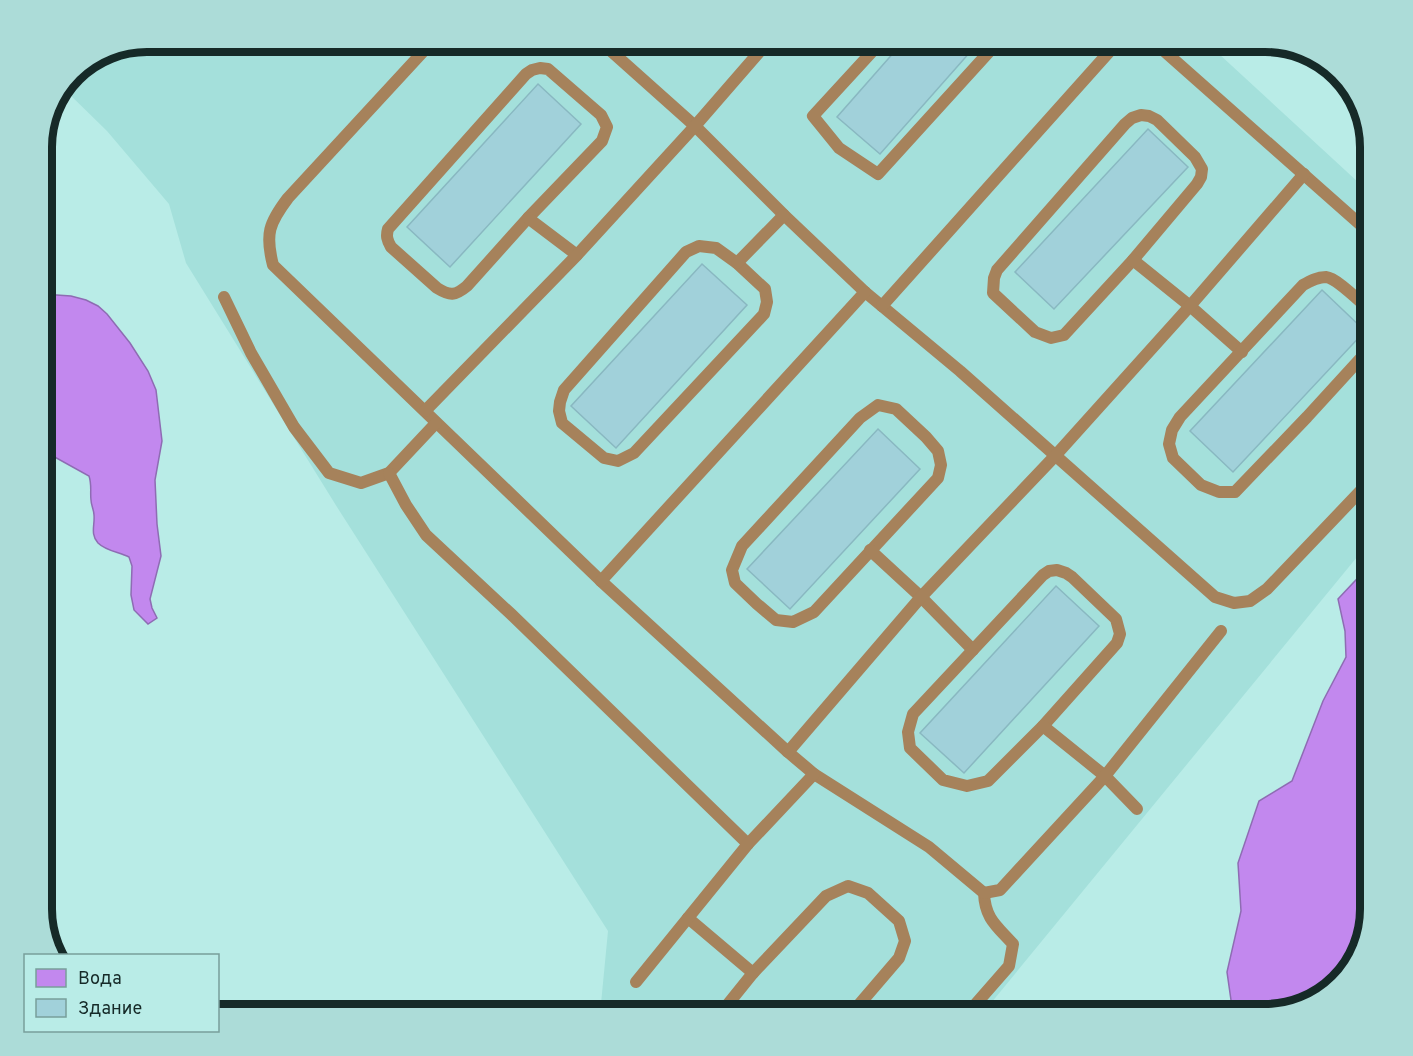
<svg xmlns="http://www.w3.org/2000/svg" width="1413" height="1056" viewBox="0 0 1413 1056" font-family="Overpass,sans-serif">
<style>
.built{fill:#a4e0db}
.water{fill:#c288ee;stroke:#8e6cb3;stroke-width:1.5}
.building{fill:#a1d1da;stroke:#89b8c1;stroke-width:1.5}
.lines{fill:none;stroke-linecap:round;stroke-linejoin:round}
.service{stroke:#a6825b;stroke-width:12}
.rim{fill:none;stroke:#162a28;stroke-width:8}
</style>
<rect width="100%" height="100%" fill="#b9ece7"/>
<!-- built -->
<polygon class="built" points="148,42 1206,42 1371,194 1371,540 982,1014 600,1014 608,931 337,507 186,263 169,204 107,131 63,88 78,68"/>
<!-- water -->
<g class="water">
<path d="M42 294 71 296 86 300 98 306 107 314 130 343 148 371 156 390 162 441 155 480 157 524 161 556 150 599 152 608 157 618 148 624 134 610 131 595 132 566 129 557C119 552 106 551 98 543 90 534 95 525 94 515 94 510 91 505 91 500 90 492 92 485 89 476L42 450Z"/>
<polygon points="1371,564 1371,909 1349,973 1312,1003 1265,1014 1233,1014 1227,972 1241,911 1238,863 1259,801 1292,781 1323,701 1346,657 1345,631 1338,599"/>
</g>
<!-- building -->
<g class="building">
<polygon points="903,42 979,42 880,154 837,117"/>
<polygon points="538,84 581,124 450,267 407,227"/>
<polygon points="1148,129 1188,167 1054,309 1015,272"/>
<polygon points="702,264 747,305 616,448 571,406"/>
<polygon points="1322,290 1365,331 1233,472 1190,431"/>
<polygon points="878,429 920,469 790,609 747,569"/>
<polygon points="1056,586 1099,626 964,773 920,733"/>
</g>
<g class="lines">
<!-- service -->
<g class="service">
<path d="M432 42 288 198C269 223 265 234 273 265L601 581 788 752 814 774 929 847 984 893C985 919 997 926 1013 944L1009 966 967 1014"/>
<polyline points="603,42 611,51 695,126 784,215 865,292 960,371 1215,597 1234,603 1250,601 1267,589 1371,480"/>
<polyline points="881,42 813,116 839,148 878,174 998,42"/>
<polyline points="1154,42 1371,234"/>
<path d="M540 68 548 69 601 115 607 127 602 141 528 218 467 286C455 296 450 296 437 288L391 247C387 240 386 236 388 229L526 74 532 70Z"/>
<polygon points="1141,115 1149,116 1157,120 1195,157 1202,169 1201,177 1197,184 1133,260 1064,335 1051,338 1035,332 993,293 994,278 997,270 1125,124 1132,118"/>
<polyline points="528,218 577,255"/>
<polygon points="699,246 716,248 737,263 765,289 767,302 764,314 634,453 618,461 604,458 562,423 559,411 560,402 564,390 686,252"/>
<polyline points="1133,260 1190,306 1242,352"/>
<polyline points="737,263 784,215"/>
<polyline points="224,297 251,353 294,427 329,473 361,483 389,473 436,423"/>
<polyline points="882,306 1118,42"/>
<path d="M1371 311C1361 303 1337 278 1326 277 1317 277 1310 281 1303 285L1180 417 1172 430 1169 444 1173 458 1201 485 1219 492H1235L1307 417 1371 347"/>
<polygon points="878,405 896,409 926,437 938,451 941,465 938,478 814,612 793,622 776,620 757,604 735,583 732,570 742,546 860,418"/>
<polyline points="425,411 577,255 695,126 768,42"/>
<polyline points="389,473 406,505 426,535 511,614 748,844"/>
<polyline points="870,550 921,597 973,650"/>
<polygon points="1057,570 1066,573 1072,577 1116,619 1120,634 1117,643 1043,726 988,781 967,786 943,780 910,748 908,732 913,714 1043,575 1049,571"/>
<polyline points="601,581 865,292"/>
<polyline points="1043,726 1105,776 1137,809"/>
<polyline points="788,752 921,597 1055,456 1190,306 1304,174"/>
<polyline points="984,893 1000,890 1105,776 1221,631"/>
<polyline points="688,918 753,973"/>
<polyline points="636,982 748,844 814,774"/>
<polyline points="720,1014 753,973 826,896 848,886 868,893 899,921 905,941 899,958 851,1014"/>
</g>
</g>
<!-- crop -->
<path d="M0 0H1413V1056H0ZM147 52H1265A95 95 0 0 1 1360 147V909A95 95 0 0 1 1265 1004H147A95 95 0 0 1 52 909V147A95 95 0 0 1 147 52Z" fill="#acdcd8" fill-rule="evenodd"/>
<path class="rim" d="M147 52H1265A95 95 0 0 1 1360 147V909A95 95 0 0 1 1265 1004H147A95 95 0 0 1 52 909V147A95 95 0 0 1 147 52Z"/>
<!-- legend -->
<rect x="24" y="954" width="195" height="78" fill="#b9ece7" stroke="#789e9b" stroke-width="1.5"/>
<rect x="36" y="969" width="30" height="18" fill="#c288ee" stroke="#789e9b" stroke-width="1.5"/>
<text x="78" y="984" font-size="18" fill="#162a28">Вода</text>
<rect x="36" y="999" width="30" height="18" fill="#a1d1da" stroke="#789e9b" stroke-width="1.5"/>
<text x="78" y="1014" font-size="18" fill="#162a28">Здание</text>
</svg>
